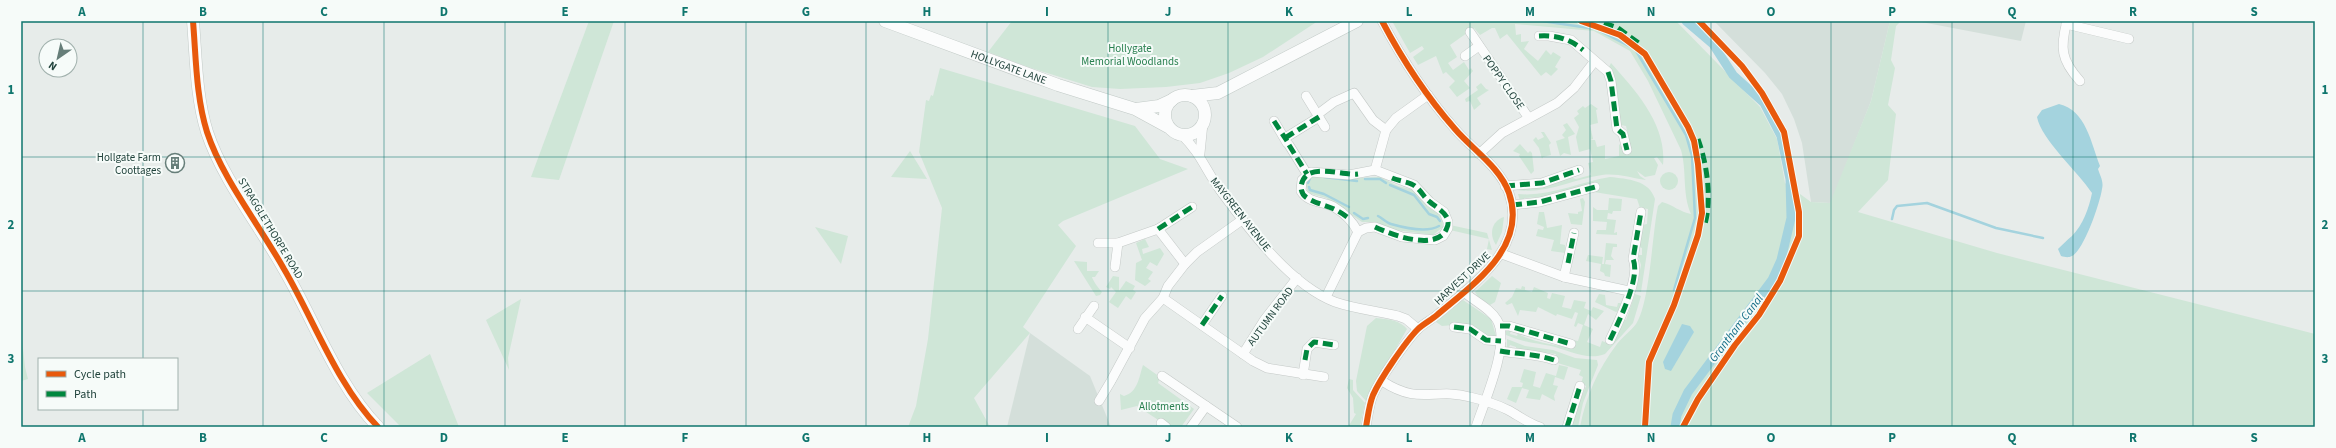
<svg xmlns="http://www.w3.org/2000/svg" width="2336" height="448" viewBox="0 0 2336 448" font-family="'Source Sans 3',sans-serif">
<style>
.built{fill:#d4dfda}
.green{fill:#cfe6d7}
.water{fill:#a4d3de}
.lines{fill:none;stroke-linecap:round;stroke-linejoin:round}
.stream{stroke:#a4d3de;stroke-width:2.5}
.canal{stroke:#a4d3de;stroke-width:9}
.street-casing{stroke:#c4c9c7;stroke-width:10}
.secondary-casing{stroke:#c2cac7;stroke-width:13}
.street{stroke:#fbfcfc;stroke-width:9}
.secondary{stroke:#fbfcfc;stroke-width:12}
.quiet{stroke:#00873e;stroke-width:5;stroke-dasharray:10 5;stroke-linecap:butt}
.cycleway-casing{stroke:#f6fbf9;stroke-width:8}
.cycleway{stroke:#e8590c;stroke-width:6}
.grid{fill:none;stroke:#0f766e;stroke-width:1;stroke-opacity:0.55}
.labels{text-anchor:middle;stroke-width:4;stroke-linejoin:round;paint-order:stroke}
.park-label{font-size:11px;fill:#277f4e;stroke:#f6fbf9}
.street-label{font-size:11px;fill:#21433c;stroke:#f6fbf9}
.poi-label{font-size:11px;fill:#21433c;stroke:#f6fbf9;text-anchor:end}
.water-label{font-size:12px;font-style:italic;fill:#146d87;stroke:#f6fbf9}
.neatline{fill:none;stroke:#0f766e;stroke-width:1.5}
.grid-label{font-size:13px;text-anchor:middle;font-weight:bold;fill:#0f766e}
</style>
<rect width="100%" height="100%" fill="#e7ecea"/>
<!-- built -->
<g class="built">
<polygon points="1714,21 1890,21 1871,101 1831,203 1811,202 1802,143 1794,119 1782,94 1765,73"/>
<polygon points="1916,21 2026,21 2021,41"/>
<polygon points="1030,333 1090,376 1111,427 1007,427"/>
</g>
<!-- green -->
<g class="green">
<polygon points="589,21 614,21 559,180 531,177"/>
<polygon points="1012,21 1318,21 1263,57 1229,73 1200,83 1166,87 1120,89 1092,87 1031,68 988,52"/>
<path d="M1392 21H1676L1760 107 1777 139 1785 183 1811 202 1830 203 1871 101 1890 21H1901L1896 26 1891 60 1895 68 1888 105 1896 114 1888 180 1858 212 1997 253 2315 334V427H1580C1586 396 1598 369 1617 344 1622 337 1631 331 1636 324 1650 303 1652 234 1658 206L1662 202C1673 205 1680 212 1691 214 1682 194 1687 171 1681 150L1648 81 1630 51 1594 31 1515 24 1516 35 1521 34V42L1529 41 1524 49 1538 61 1546 50 1551 55 1553 52 1561 57 1555 67 1558 69 1551 76 1546 72 1541 76 1507 34 1500 39 1495 28H1492L1480 35 1474 28 1450 45 1457 57 1448 63 1453 70 1464 62 1469 70 1471 68 1473 71 1464 81 1470 88 1457 97 1449 87 1455 81 1446 72 1443 74 1436 56 1418 65 1413 57 1424 49 1422 46 1410 53Z"/>
<path d="M1611 63C1636 91 1667 125 1663 165L1657 157 1654 158 1658 165 1655 175 1645 177 1637 171 1640 176 1646 180C1631 178 1617 173 1602 175 1573 179 1548 194 1517 190L1553 184 1569 177 1576 179 1591 175 1588 163 1593 162 1590 149 1579 152 1576 137 1579 127 1574 118 1579 114 1577 111 1583 106 1585 108 1591 104 1598 109 1596 110 1598 123 1590 125 1593 139 1590 140H1595L1597 147 1605 145V159L1619 156V144L1625 151 1631 149 1626 126 1621 125 1609 67Z"/>
<polygon points="940,68 1135,126 1160,159 1188,169 1063,221 1058,225 1076,246 1023,327 1030,333 974,398 989,425 994,427 908,427 916,406 928,339 942,208 919,152 926,100 929,101 931,95 933,96"/>
<polygon points="1481,83 1486,89 1489,90 1477,98 1481,104 1474,110 1470,101 1466,102 1465,99 1478,90 1476,87"/>
<polygon points="1567,123 1575,134 1568,137 1571,155 1564,153 1560,156 1556,141 1565,138 1562,135 1566,130 1563,125"/>
<polygon points="1541,132 1544,132 1551,143 1549,145 1551,155 1543,157 1542,159 1539,148 1533,140 1536,137 1538,140 1544,137"/>
<polygon points="1520,144 1528,153 1530,151 1532,153 1534,171 1531,174 1519,156 1520,154 1513,151"/>
<polygon points="910,151 927,179 891,177"/>
<circle cx="1669" cy="181" r="9"/>
<polygon points="1311,175 1343,179 1380,177 1398,186 1414,190 1425,205 1442,215 1443,227 1433,235 1388,229 1376,222 1362,222 1326,198 1308,193 1305,183"/>
<path d="M1610 177C1628 179 1649 180 1655 199L1641 292 1636 291 1641 265 1638 255H1642V248L1639 247 1642 225 1647 224 1648 209 1640 208 1637 199 1594 192 1596 190 1585 185 1546 197 1524 198V200L1520 201 1518 194C1550 197 1579 182 1610 177Z"/>
<polygon points="1583,198 1585,202 1582,225 1571,224 1568,213 1578,214 1578,212 1582,211 1580,199"/>
<polygon points="1609,198 1622,199 1621,211 1613,211 1612,214 1608,213 1607,219 1616,220 1614,233 1617,232 1617,235 1596,234 1597,230 1606,230 1607,222 1593,221 1593,207 1597,210 1608,210"/>
<polygon points="1539,212 1544,212 1547,228 1562,225 1560,244 1565,245 1565,253 1551,251 1554,240 1536,236 1538,229 1543,230 1544,227 1537,224"/>
<path d="M1504 217 1502 232 1496 245C1489 235 1491 221 1504 217Z"/>
<polygon points="1450,225 1487,233 1492,250 1487,249 1489,239 1450,230"/>
<polygon points="815,227 848,236 841,264"/>
<polygon points="1145,239 1149,247 1142,249 1143,254 1160,248 1164,254 1157,266 1150,262 1146,268 1153,272 1148,279 1151,281 1145,286 1135,280 1136,263 1142,260 1136,243"/>
<polygon points="1606,243 1617,244 1617,247 1613,247 1611,256 1614,260 1606,260 1605,264 1611,265 1610,277 1605,276 1604,273 1600,271 1601,264 1586,261 1588,255 1603,257 1602,264 1604,264"/>
<path d="M1074 261 1087 262V271H1099L1095 277H1092C1093 281 1099 289 1102 292L1100 295 1096 296Z"/>
<polygon points="1113,276 1119,277 1119,291 1126,281 1135,286 1133,290 1136,292 1131,300 1126,296 1118,308 1109,302 1116,292 1111,287 1110,289 1106,287"/>
<polygon points="1492,276 1501,283 1495,302 1490,305 1478,297 1475,292"/>
<path d="M1522 286 1525 287V290L1532 292 1534 287 1548 293 1547 298 1550 299 1552 293 1565 296 1562 307 1571 309 1574 300 1586 302 1584 308 1591 311 1593 307 1604 311 1596 320 1588 314 1584 325 1593 329 1587 342 1600 347 1602 341 1607 343 1624 319 1626 320 1635 294 1641 296 1633 323 1605 354C1587 361 1568 350 1551 346 1535 343 1522 342 1506 335V329L1511 330 1510 334 1517 336 1518 333C1526 341 1560 346 1572 348L1573 340 1578 341 1583 325 1578 323 1576 327 1574 326 1578 313 1575 312 1572 319 1557 314 1556 316 1538 307 1536 312 1520 310 1518 316 1512 303 1507 305 1505 303 1512 297 1516 288 1521 289Z"/>
<polygon points="1599,294 1605,295 1606,305 1617,307 1618,303 1621,303 1619,308 1621,309 1616,312 1595,302"/>
<polygon points="521,299 508,358 509,370 486,320"/>
<polygon points="1463,300 1491,319 1496,336 1485,336 1453,325 1442,326 1436,322"/>
<path d="M1376 318C1387 319 1400 320 1407 329L1366 401 1357 391 1356 381 1367 326Z"/>
<polygon points="21,331 25,367 28,379 21,381"/>
<polygon points="1507,339 1525,346 1553,350 1575,358 1597,360 1598,365 1583,403 1578,427 1572,427 1574,420 1572,420 1586,386 1581,384 1583,377 1579,375 1581,370 1554,362 1556,354 1516,350 1516,347 1510,345 1509,348 1507,347"/>
<polygon points="430,354 459,427 401,427 367,393"/>
<path d="M1143 365 1160 377 1158 383 1194 409 1181 427H1169L1137 406 1121 410 1120 394 1124 396C1138 392 1139 377 1143 365Z"/>
<polygon points="1559,365 1568,367 1564,380 1555,377 1553,385 1558,386 1554,396 1555,401 1542,394 1540,400 1526,398 1529,390 1522,388 1516,403 1507,399 1512,387 1522,387 1523,383 1520,382 1524,369 1536,372 1533,386 1540,388 1546,373 1556,376"/>
<polygon points="1349,379 1353,380 1353,390 1365,403 1360,427 1348,427 1356,414 1354,413 1353,398 1347,388"/>
</g>
<!-- water -->
<g class="water">
<path d="M2059 104C2086 110 2091 143 2100 166L2098 169C2100 176 2104 181 2102 189 2100 203 2084 250 2072 256 2068 258 2065 257 2061 256L2058 249C2063 244 2067 240 2072 236 2083 225 2089 208 2092 193 2078 172 2041 139 2037 117L2042 110Z"/>
<polygon points="1682,324 1690,326 1694,332 1671,371 1665,369 1663,362"/>
</g>
<g class="lines">
<!-- stream -->
<g class="stream">
<polyline points="1542,21 1596,29 1635,49 1686,135 1692,156 1695,218 1674,290"/>
<polyline points="1324,177 1357,181"/>
<polyline points="1365,179 1380,179 1386,183"/>
<polyline points="1308,183 1310,178"/>
<polyline points="1390,185 1414,195 1429,214 1437,217 1440,221"/>
<polyline points="1309,187 1310,190 1324,194 1349,207"/>
<polyline points="1354,213 1363,219 1368,218"/>
<path d="M1378 216C1382 218 1387 223 1391 224 1405 228 1427 233 1439 226"/>
<polyline points="1892,219 1894,210 1897,206 1927,203 1996,228 2043,238"/>
</g>
<!-- canal -->
<polyline class="canal" points="1675,427 1677,415 1688,392 1772,280 1781,260 1791,218 1790,179 1781,136 1764,103 1733,75 1713,44 1686,21"/>
<defs>
<g id="street">
<path d="M2067 21C2060 48 2061 60 2080 81"/>
<polyline points="2066,24 2129,39"/>
<polyline points="1470,32 1528,117"/>
<polyline points="1539,36 1549,36 1571,40 1608,72 1611,81 1617,129 1623,134 1627,150"/>
<polyline points="1465,56 1479,46"/>
<polyline points="1306,96 1325,127"/>
<polyline points="1318,114 1334,102 1354,93 1373,120 1386,130"/>
<polyline points="1274,121 1287,143"/>
<path d="M1182 135C1201 154 1205 169 1220 190 1248 228 1290 285 1335 302 1355 309 1377 311 1398 316L1406 319 1418 329"/>
<polyline points="1285,138 1319,117"/>
<polyline points="1289,145 1307,174"/>
<polyline points="1200,153 1203,123"/>
<polyline points="1479,154 1502,133 1557,103 1574,88 1594,62"/>
<path d="M1375 170 1414 185 1430 202 1444 212 1448 222V228L1443 236 1435 240 1402 237 1375 227 1366 228 1358 232C1353 222 1344 213 1334 207 1322 201 1308 203 1301 191L1302 180 1311 172 1349 175Z"/>
<polyline points="1375,170 1386,130 1396,118 1428,95"/>
<polyline points="1505,186 1542,183 1579,170"/>
<polyline points="1512,205 1540,202 1595,187"/>
<polyline points="1158,229 1192,207"/>
<polyline points="1098,243 1118,243 1158,229 1185,264"/>
<polyline points="1502,254 1564,277 1629,291"/>
<polyline points="1115,267 1118,243"/>
<polyline points="1564,277 1574,233"/>
<path d="M1464 292C1474 301 1490 308 1497 320 1511 343 1484 402 1476 427"/>
<polyline points="1326,297 1358,232"/>
<polyline points="1163,298 1253,361 1267,368 1324,377"/>
<polyline points="1085,317 1130,348"/>
<polyline points="1202,325 1222,296"/>
<polyline points="1500,326 1509,326 1571,344"/>
<polyline points="1454,327 1470,329 1486,340 1501,341"/>
<polyline points="1078,329 1094,306"/>
<path d="M1610 340C1619 321 1641 277 1633 259L1641 212"/>
<path d="M1500 351C1518 354 1536 354 1554 360"/>
<polyline points="1243,354 1265,319 1297,278"/>
<polyline points="1303,375 1307,349 1314,342 1334,345"/>
<polyline points="1162,376 1237,427"/>
<polyline points="1112,379 1145,318 1163,298 1168,286 1185,264 1197,252 1242,220"/>
<path d="M1382 381C1420 406 1434 387 1470 397 1483 400 1496 404 1508 410 1519 416 1528 423 1540 427"/>
<polyline points="1099,401 1111,381"/>
<polyline points="1161,423 1166,427"/>
<polyline points="1191,427 1206,406"/>
<path d="M1366 427C1368 416 1369 405 1373 395 1380 379 1406 341 1418 329 1423 324 1431 320 1437 315 1472 285 1528 248 1509 193 1500 167 1472 149 1455 129 1426 96 1402 59 1382 21"/>
<polyline points="1567,427 1580,386"/>
</g>
<g id="secondary">
<path d="M193 21C196 57 196 97 207 132 222 178 260 226 284 269 314 320 337 385 378 427"/>
<path id="s1" d="M885 21 1058 85 1135 109 1168 127"/>
<circle cx="1185" cy="115" r="20"/>
<polyline points="1192,96 1218,93 1357,21"/>
<polyline points="1136,109 1159,106 1172,100"/>
</g>
</defs>
<!-- street casing -->
<use href="#street" class="street-casing"/>
<!-- secondary casing -->
<use href="#secondary" class="secondary-casing"/>
<!-- street -->
<use href="#street" class="street"/>
<!-- secondary -->
<use href="#secondary" class="secondary"/>
<!-- quiet -->
<g class="quiet">
<polyline points="1604,23 1618,28 1640,44"/>
<path d="M1539 36C1557 35 1570 39 1583 50"/>
<polyline points="1608,72 1611,81 1617,129 1623,134 1627,150"/>
<polyline points="1274,121 1287,141"/>
<polyline points="1285,138 1319,117"/>
<path d="M1698 139C1707 164 1712 198 1705 224"/>
<polyline points="1289,145 1307,174"/>
<polyline points="1505,186 1542,183 1579,170"/>
<polyline points="1512,205 1540,202 1595,187"/>
<path d="M1347 217C1331 205 1324 207 1309 199 1304 197 1301 192 1301 187 1304 160 1341 176 1358 174"/>
<path d="M1375 227C1392 235 1435 251 1446 230 1454 216 1438 209 1430 202 1424 198 1421 190 1415 186 1410 182 1399 181 1392 178"/>
<polyline points="1158,229 1192,207"/>
<polyline points="1568,263 1574,233"/>
<polyline points="1202,325 1222,296"/>
<polyline points="1500,326 1509,326 1571,344"/>
<polyline points="1454,327 1470,329 1486,340 1501,341"/>
<path d="M1610 340C1619 321 1641 277 1633 259L1641 212"/>
<path d="M1500 351C1518 354 1536 354 1554 360"/>
<polyline points="1305,360 1307,349 1314,342 1334,345"/>
<polyline points="1567,427 1580,386"/>
</g>
<defs>
<g id="cycleway">
<path d="M193 21C196 57 196 97 207 132 222 178 260 226 284 269 314 320 337 385 378 427"/>
<polyline points="1581,21 1620,35 1645,54 1688,127 1694,141 1698,164 1702,213 1698,235 1674,305 1649,362 1645,427"/>
<path d="M1366 427C1368 416 1369 405 1373 395 1380 379 1406 341 1418 329 1423 324 1431 320 1437 315 1472 285 1528 248 1509 193 1500 167 1472 149 1455 129 1426 96 1402 59 1382 21"/>
<polyline points="1683,427 1698,399 1735,345 1759,315 1780,281 1799,236 1799,212 1784,132 1762,93 1742,66 1699,21"/>
</g>
</defs>
<!-- cycleway casing -->
<use href="#cycleway" class="cycleway-casing"/>
<!-- cycleway -->
<use href="#cycleway" class="cycleway"/>
</g>
<!-- grid -->
<path class="grid" d="M143 21V359M263 21V427M384 21V427M505 21V427M625 21V427M746 21V427M866 21V427M987 21V427M1108 21V427M1228 21V427M1349 21V427M1470 21V427M1590 21V427M1711 21V427M1831 21V427M1952 21V427M2073 21V427M2193 21V427M21 157H2315M21 291H2315M143 409V427"/>
<!-- icons -->
<defs>
<symbol id="building-ring" viewBox="-11 -11 22 22"><circle r="9.5" fill="#f6fbf9" stroke="#667e79" stroke-width="1.5"/><path d="M-4-6H4V6H1V3H-1V6H-4ZM-2.5-4.3h1.7v1.8h-1.7ZM.8-4.3h1.7v1.8H.8ZM-2.5-1h1.7V.8h-1.7ZM.8-1h1.7V.8H.8Z" fill="#667e79"/></symbol>
</defs>
<g fill-rule="evenodd">
<use href="#building-ring" x="164" y="152" width="22" height="22"/>
</g>
<g class="labels">
<!-- park labels -->
<g class="park-label">
<text x="1130" y="52">Hollygate<tspan x="1130" dy="13">Memorial Woodlands</tspan></text>
<text x="1164" y="410">Allotments</text>
</g>
<!-- street labels -->
<g class="street-label">
<text dy="4" stroke="none"><textPath href="#s1" startOffset="132">HOLLYGATE LANE</textPath></text>
<text transform="translate(1504 82) rotate(55)" y="4">POPPY CLOSE</text>
<text transform="translate(1241 214) rotate(52)" y="4">MAYGREEN AVENUE</text>
<text transform="translate(271 228) rotate(59)" y="4">STRAGGLETHORPE ROAD</text>
<text transform="translate(1462 278) rotate(-43)" y="4">HARVEST DRIVE</text>
<text transform="translate(1270 316) rotate(-54)" y="4">AUTUMN ROAD</text>
</g>
<!-- poi labels -->
<g class="poi-label">
<text x="161" y="161">Hollgate Farm<tspan x="161" dy="13">Coottages</tspan></text>
</g>
<!-- water labels -->
<g class="water-label">
<text transform="translate(1736 328) rotate(-53)" y="4">Grantham Canal</text>
</g>
</g>
<!-- border -->
<rect width="2336" height="448" fill="none" stroke="#f6fbf9" stroke-width="44"/>
<!-- legend -->
<rect x="38" y="358" width="140" height="52" fill="#f6fbf9" stroke="#a1b1ad"/>
<rect x="46" y="371" width="20" height="6" fill="#e8590c" stroke="#a1b1ad"/>
<text x="74" y="378" font-size="12" fill="#21433c">Cycle path</text>
<rect x="46" y="391" width="20" height="6" fill="#00873e" stroke="#a1b1ad"/>
<text x="74" y="398" font-size="12" fill="#21433c">Path</text>
<!-- north arrow -->
<g transform="translate(58 58) rotate(214)"><circle r="19" fill="#f6fbf9" stroke="#a1b1ad"/>
<path d="M0-3L7 15L0 10L-7 15Z" fill="#667e79"/>
<text y="-6" font-size="11" font-weight="bold" text-anchor="middle" fill="#21433c">N</text>
</g>
<rect x="22" y="22" width="2292" height="404" class="neatline"/>
<g class="grid-label">
<text x="82" y="16">A</text>
<text x="203" y="16">B</text>
<text x="324" y="16">C</text>
<text x="444" y="16">D</text>
<text x="565" y="16">E</text>
<text x="685" y="16">F</text>
<text x="806" y="16">G</text>
<text x="927" y="16">H</text>
<text x="1047" y="16">I</text>
<text x="1168" y="16">J</text>
<text x="1289" y="16">K</text>
<text x="1409" y="16">L</text>
<text x="1530" y="16">M</text>
<text x="1651" y="16">N</text>
<text x="1771" y="16">O</text>
<text x="1892" y="16">P</text>
<text x="2012" y="16">Q</text>
<text x="2133" y="16">R</text>
<text x="2254" y="16">S</text>
<text x="11" y="94">1</text>
<text x="2325" y="94">1</text>
<text x="11" y="229">2</text>
<text x="2325" y="229">2</text>
<text x="11" y="363">3</text>
<text x="2325" y="363">3</text>
<text x="82" y="442">A</text>
<text x="203" y="442">B</text>
<text x="324" y="442">C</text>
<text x="444" y="442">D</text>
<text x="565" y="442">E</text>
<text x="685" y="442">F</text>
<text x="806" y="442">G</text>
<text x="927" y="442">H</text>
<text x="1047" y="442">I</text>
<text x="1168" y="442">J</text>
<text x="1289" y="442">K</text>
<text x="1409" y="442">L</text>
<text x="1530" y="442">M</text>
<text x="1651" y="442">N</text>
<text x="1771" y="442">O</text>
<text x="1892" y="442">P</text>
<text x="2012" y="442">Q</text>
<text x="2133" y="442">R</text>
<text x="2254" y="442">S</text>
</g>
</svg>
